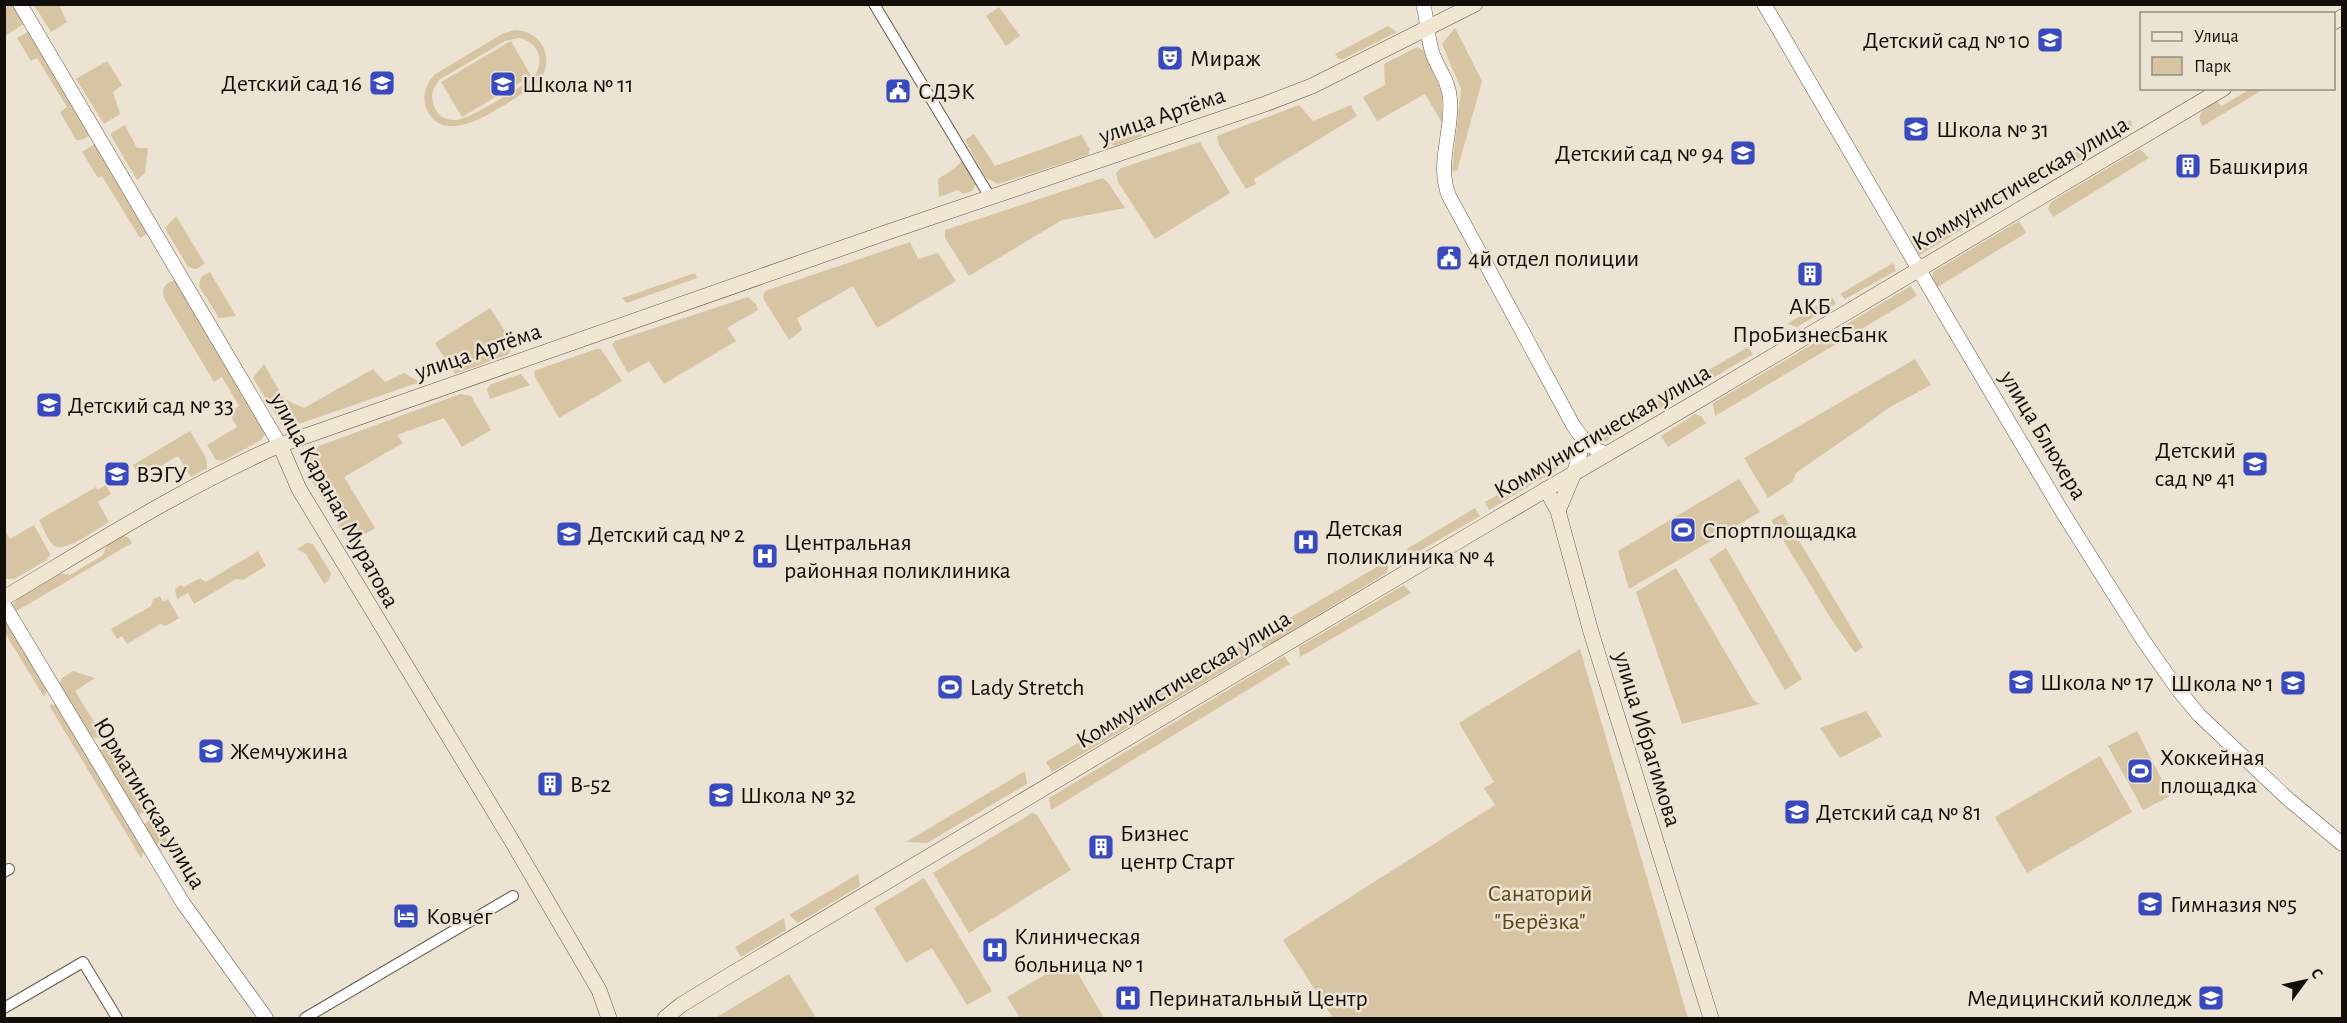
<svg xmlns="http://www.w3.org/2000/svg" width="2347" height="1023" viewBox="0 0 2347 1023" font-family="'Alegreya Sans',sans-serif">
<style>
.green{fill:#d7c4a3;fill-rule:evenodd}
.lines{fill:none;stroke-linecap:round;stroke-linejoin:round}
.minor-casing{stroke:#625a4c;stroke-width:12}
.tertiary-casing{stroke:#625a4c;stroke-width:15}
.secondary-casing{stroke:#625a4c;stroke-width:16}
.minor{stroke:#fff;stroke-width:10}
.tertiary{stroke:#fff;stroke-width:14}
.secondary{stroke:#f1e6d2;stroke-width:15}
.labels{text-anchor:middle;stroke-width:5;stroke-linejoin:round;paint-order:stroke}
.poi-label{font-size:24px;fill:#120f0a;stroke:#ede3d3;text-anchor:start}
.street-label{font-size:24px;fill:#120f0a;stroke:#ede3d3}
.park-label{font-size:24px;fill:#5f4616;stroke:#ede3d3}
</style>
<rect width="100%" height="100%" fill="#ede3d3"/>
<!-- green -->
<g class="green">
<polygon points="5,5 18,5 24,14 22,25 5,36"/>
<polygon points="34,5 59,5 67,22 51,32"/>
<polygon points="999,7 1020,36 1006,46 986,16"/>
<polygon points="1388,26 1397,32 1343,59 1339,59 1335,54"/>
<polygon points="1455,28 1482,81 1457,171 1452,170 1461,89 1442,44"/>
<polygon points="33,29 94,133 82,140 76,140 60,112 67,107 37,58 31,61 17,38"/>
<path d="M514 30C546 30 558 67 533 87 508 101 447 152 427 110 421 97 426 85 434 75L502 34ZM519 38C539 42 546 62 533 78 520 87 469 120 455 120 446 121 437 115 434 106 430 96 433 88 439 80L505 41Z"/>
<polygon points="511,41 531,76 462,117 441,82"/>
<polygon points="1417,47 1423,50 1442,88 1442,123 1425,94 1377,121 1363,97 1385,85 1384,64"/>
<polygon points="107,61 122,85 113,92 120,114 104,124 76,79"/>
<path d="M2250 89H2264L2203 126C2193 114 2207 107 2216 100L2222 106Z"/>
<polygon points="1299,105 1313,121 1351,105 1357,116 1254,179 1256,184 1246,189 1219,145 1217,136"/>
<polygon points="1140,120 1142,136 1115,146 1109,143 1105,134"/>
<polygon points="2131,120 2132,127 2027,189 2023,184"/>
<polygon points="125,125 137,148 148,148 145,173 137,180 110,134"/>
<polygon points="974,134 995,166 1081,135 1090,149 1088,155 998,184 986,178 965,140"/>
<polygon points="98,142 152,231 140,238 102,176 98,178 82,152"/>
<polygon points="1200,142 1230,193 1155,239 1118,182 1116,173 1121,168"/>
<polygon points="2140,149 2149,158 2053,217 2048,209 2051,202"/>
<polygon points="964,159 976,183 972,191 963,194 958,190 939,197 938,179 955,168"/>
<polygon points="1103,178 1109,184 1125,208 1062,220 969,276 945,238 945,230"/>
<polygon points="2013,190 2017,196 1920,255 1914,250"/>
<polygon points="176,216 205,264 196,269 188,267 165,228"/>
<polygon points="2019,221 2026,233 1936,288 1932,281 1933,272"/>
<polygon points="910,242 918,259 938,253 956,281 877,328 853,286 797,318 802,330 789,340 763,298 765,291"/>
<polygon points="1893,263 1896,271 1845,299 1840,294"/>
<polygon points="210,272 236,316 219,318 199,286 201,277"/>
<polygon points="695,273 697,278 627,303 622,298"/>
<path d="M176 280 267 431 261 440 223 461 216 460 207 445 237 427 229 413 239 406 222 377 214 382 165 300C161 290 164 282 176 280Z"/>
<polygon points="1911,286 1917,296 1715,416 1713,403"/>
<polygon points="748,297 756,304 758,310 727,328 736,341 664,384 649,361 628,373 612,345 615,341"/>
<polygon points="1832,297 1836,304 1797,327 1787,324"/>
<polygon points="490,308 513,344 512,349 507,355 455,374 435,343"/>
<polygon points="1748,347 1753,354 1703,384 1695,378"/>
<polygon points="596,349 601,349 622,381 559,418 535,377 534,371"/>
<polygon points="1915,359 1931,385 1892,406 1796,473 1792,482 1768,498 1744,458"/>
<polygon points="264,364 284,399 304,408 373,369 385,382 404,373 420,382 290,427 279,420 253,378"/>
<polygon points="521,374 530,385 490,399 487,389 491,384"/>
<polygon points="1686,384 1691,391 1604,442 1601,435"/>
<path d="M460 394 471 396 491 430 462 447 444 418 397 435 403 443 344 477 375 528 355 540H347L310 478C308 464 309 456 319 446Z"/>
<polygon points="1695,414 1701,416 1706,423 1668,447 1661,436"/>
<polygon points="190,431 206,458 207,468 191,477 178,456 140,478 133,465"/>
<polygon points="1565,457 1561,467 1489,510 1485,502"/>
<polygon points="1739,479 1760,512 1629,589 1618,551"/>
<path d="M106 485 111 494 98 502 109 522C98 528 63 555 53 545 47 539 43 527 39 520L96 487 97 490Z"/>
<polygon points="1475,508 1480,516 1411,556 1407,549"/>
<polygon points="1783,514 1863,647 1855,653 1830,617 1771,520"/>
<polygon points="34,525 50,554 47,560 14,579 5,579 5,531 10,539"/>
<polygon points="122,535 129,538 132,543 15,612 13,605 17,599 58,573 70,575 103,555 107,544"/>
<polygon points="307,543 313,544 315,547 331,573 329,580 324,584 306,554 297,549"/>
<polygon points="1726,548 1802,679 1785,690 1709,559"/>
<polygon points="258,551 266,566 243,580 236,579 194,604 188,593 177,599 175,589 181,585 184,587 200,578 206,582"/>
<polygon points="1382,564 1388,565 1388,570 1385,574 1263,648 1257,637"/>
<polygon points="1676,568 1754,701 1760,704 1682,724 1636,592"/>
<polygon points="1404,585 1411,593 1300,657 1299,647"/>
<polygon points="160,596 163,602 168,599 179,618 166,626 160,624 127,644 122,636 117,639 111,629 151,606 153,599"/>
<polygon points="5,622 7,622 48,688 44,697 5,633"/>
<polygon points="1246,643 1252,654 1052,772 1046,762"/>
<polygon points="1580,649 1688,1018 1333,1018 1283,940 1495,805 1484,788 1494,782 1459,723"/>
<polygon points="1284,656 1290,664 1051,810 1049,798"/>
<polygon points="73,671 95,678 75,691 102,735 96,738 90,737 59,687 62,678"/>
<polygon points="51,704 58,706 145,848 141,858 50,707"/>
<polygon points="1866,711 1882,736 1840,758 1820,728"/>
<polygon points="2137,731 2170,796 2143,810 2108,746"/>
<polygon points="108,741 150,810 137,815 99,755 99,749"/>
<polygon points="2100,756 2132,812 2027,873 1995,817"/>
<polygon points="1025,771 1027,784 927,843 906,842"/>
<polygon points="1032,813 1037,815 1071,870 969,933 933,873"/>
<polygon points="154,817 171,846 159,851 143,825"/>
<polygon points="858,874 860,886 798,923 789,915"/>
<polygon points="924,878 992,991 967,1005 932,948 906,963 874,908"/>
<polygon points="784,918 786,930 741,957 735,947"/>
<polygon points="1070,960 1104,1018 1020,1018 1007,997"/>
<polygon points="789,974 816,1018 715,1018"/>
</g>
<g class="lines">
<defs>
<g id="minor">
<polyline points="874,4 990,197"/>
<polyline points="4,872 9,869"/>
<polyline points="4,1008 83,962 117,1018"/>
<polyline points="305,1018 513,896"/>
</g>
<g id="tertiary">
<polyline points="20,4 280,445"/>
<path d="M1423 4C1428 21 1427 39 1433 55 1439 70 1449 82 1450 99 1453 132 1436 164 1449 196L1573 425C1583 440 1590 448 1607 454"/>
<polyline points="1764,4 1953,328 2063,513 2143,640 2176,687 2199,715 2287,798 2342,844"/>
<polyline points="1574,473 1584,441"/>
<polyline points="4,605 183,903 266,1018"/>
</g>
<g id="secondary">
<polyline points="2334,22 2342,17"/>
<polyline points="280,445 299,489 509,836 599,990 609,1018"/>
<polyline points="1546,489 1558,511 1591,632 1711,1018"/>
<polyline points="1558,511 1574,473"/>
<path d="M4 598C95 544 184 487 280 445L885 233 1265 104 1312 86 1475 4"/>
<polyline points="665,1018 681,1005 735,972 1489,523 1701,399 2224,88"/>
</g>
</defs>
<!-- minor casing -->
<use href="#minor" class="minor-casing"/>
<!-- tertiary casing -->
<use href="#tertiary" class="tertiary-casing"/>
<!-- secondary casing -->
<use href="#secondary" class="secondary-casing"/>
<!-- minor -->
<use href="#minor" class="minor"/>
<!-- tertiary -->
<use href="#tertiary" class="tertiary"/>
<!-- secondary -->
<use href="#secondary" class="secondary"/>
</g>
<!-- icons -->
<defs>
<symbol id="school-square" viewBox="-11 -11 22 22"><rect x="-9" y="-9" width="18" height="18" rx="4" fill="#384abd" stroke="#ede3d3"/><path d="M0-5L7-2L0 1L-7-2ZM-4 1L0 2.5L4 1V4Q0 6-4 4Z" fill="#fff"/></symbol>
<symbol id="theatre-square" viewBox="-11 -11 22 22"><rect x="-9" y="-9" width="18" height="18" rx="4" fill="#384abd" stroke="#ede3d3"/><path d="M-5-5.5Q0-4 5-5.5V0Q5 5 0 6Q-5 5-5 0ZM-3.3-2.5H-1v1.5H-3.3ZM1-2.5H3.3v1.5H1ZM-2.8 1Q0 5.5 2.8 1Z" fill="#fff"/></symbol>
<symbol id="civic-square" viewBox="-11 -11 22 22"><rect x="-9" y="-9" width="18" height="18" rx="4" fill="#384abd" stroke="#ede3d3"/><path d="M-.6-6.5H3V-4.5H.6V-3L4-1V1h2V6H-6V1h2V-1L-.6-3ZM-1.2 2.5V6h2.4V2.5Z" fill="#fff"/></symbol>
<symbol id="building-square" viewBox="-11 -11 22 22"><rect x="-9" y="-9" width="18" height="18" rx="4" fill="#384abd" stroke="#ede3d3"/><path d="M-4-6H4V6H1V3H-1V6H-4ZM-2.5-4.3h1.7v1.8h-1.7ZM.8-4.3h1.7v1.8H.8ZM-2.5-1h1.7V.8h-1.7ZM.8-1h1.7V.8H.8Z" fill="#fff"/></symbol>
<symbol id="university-square" viewBox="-11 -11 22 22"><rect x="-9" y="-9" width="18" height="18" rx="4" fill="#384abd" stroke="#ede3d3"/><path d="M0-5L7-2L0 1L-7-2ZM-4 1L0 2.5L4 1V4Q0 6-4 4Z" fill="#fff"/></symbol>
<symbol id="stadium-square" viewBox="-11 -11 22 22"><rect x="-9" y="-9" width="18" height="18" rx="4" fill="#384abd" stroke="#ede3d3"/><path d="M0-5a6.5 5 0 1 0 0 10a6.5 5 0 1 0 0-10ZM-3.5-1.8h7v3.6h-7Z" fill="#fff"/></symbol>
<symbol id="hospital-square" viewBox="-11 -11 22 22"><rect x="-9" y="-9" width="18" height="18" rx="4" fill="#384abd" stroke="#ede3d3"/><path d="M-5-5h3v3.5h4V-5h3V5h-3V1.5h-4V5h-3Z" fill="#fff"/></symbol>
<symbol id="hotel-square" viewBox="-11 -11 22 22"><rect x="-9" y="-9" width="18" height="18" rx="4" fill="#384abd" stroke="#ede3d3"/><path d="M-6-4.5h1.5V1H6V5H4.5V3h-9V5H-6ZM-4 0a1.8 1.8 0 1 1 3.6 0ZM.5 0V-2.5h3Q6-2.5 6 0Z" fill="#fff"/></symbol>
</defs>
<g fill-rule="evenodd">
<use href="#school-square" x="2035" y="25" width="30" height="30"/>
<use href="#theatre-square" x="1155" y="43" width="30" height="30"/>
<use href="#school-square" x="367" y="68" width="30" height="30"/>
<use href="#school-square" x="488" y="69" width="30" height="30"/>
<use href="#civic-square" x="883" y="76" width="30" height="30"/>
<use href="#school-square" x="1901" y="114" width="30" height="30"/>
<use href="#school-square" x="1728" y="138" width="30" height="30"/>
<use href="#building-square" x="2173" y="151" width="30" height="30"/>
<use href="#civic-square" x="1434" y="243" width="30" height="30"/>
<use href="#building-square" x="1795" y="259" width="30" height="30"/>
<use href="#school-square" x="34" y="390" width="30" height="30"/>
<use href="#school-square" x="2240" y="449" width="30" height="30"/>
<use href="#university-square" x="102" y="459" width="30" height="30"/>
<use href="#stadium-square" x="1668" y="515" width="30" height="30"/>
<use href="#school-square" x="554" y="519" width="30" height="30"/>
<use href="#hospital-square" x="1291" y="527" width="30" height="30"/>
<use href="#hospital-square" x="750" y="541" width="30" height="30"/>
<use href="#school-square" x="2006" y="667" width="30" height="30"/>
<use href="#school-square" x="2278" y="668" width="30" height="30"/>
<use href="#stadium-square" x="935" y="672" width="30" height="30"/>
<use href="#school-square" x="196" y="736" width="30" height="30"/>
<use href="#stadium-square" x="2125" y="756" width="30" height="30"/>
<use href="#building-square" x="535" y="769" width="30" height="30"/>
<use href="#school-square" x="706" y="780" width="30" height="30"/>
<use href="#school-square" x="1782" y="797" width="30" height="30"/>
<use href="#building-square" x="1086" y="832" width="30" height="30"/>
<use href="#school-square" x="2135" y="889" width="30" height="30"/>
<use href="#hotel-square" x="391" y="901" width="30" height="30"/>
<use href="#hospital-square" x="980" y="935" width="30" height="30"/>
<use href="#hospital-square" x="1113" y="983" width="30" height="30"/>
<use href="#university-square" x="2196" y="983" width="30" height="30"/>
</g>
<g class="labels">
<!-- poi labels -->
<g class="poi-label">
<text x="2030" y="48" text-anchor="end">Детский сад № 10</text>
<text x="1190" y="66">Мираж</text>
<text x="362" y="91" text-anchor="end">Детский сад 16</text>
<text x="522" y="92">Школа № 11</text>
<text x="918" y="99">СДЭК</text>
<text x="1936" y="137">Школа № 31</text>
<text x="1724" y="161" text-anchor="end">Детский сад № 94</text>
<text x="2208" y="174">Башкирия</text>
<text x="1468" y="266">4й отдел полиции</text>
<text x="1810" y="314" text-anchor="middle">АКБ<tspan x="1810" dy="28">ПроБизнесБанк</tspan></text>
<text x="68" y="413">Детский сад № 33</text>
<text x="2236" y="458" text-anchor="end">Детский<tspan x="2236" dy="28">сад № 41</tspan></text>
<text x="136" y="482">ВЭГУ</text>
<text x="1326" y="536">Детская<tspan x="1326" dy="28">поликлиника № 4</tspan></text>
<text x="1702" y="538">Спортплощадка</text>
<text x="588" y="542">Детский сад № 2</text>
<text x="784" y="550">Центральная<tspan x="784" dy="28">районная поликлиника</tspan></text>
<text x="2040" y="690">Школа № 17</text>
<text x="2274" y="691" text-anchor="end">Школа № 1</text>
<text x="970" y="695">Lady Stretch</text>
<text x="230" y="759">Жемчужина</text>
<text x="2160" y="765">Хоккейная<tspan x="2160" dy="28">площадка</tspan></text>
<text x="570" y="792">B-52</text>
<text x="740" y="803">Школа № 32</text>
<text x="1816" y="820">Детский сад № 81</text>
<text x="1120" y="841">Бизнес<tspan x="1120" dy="28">центр Старт</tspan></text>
<text x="2170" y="912">Гимназия №5</text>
<text x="426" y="924">Ковчег</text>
<text x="1014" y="944">Клиническая<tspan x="1014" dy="28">больница № 1</tspan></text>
<text x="1148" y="1006">Перинатальный Центр</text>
<text x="2192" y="1006" text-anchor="end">Медицинский колледж</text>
</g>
<!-- street labels -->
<g class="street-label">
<text transform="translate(1162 115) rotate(-19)" y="8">улица Артёма</text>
<text transform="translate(2020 183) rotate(-30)" y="8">Коммунистическая улица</text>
<text transform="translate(478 351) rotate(-19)" y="8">улица Артёма</text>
<text transform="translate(1602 431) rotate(-30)" y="8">Коммунистическая улица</text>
<text transform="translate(2044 435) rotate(59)" y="8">улица Блюхера</text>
<text transform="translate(335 500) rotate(61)" y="8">улица Караная Муратова</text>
<text transform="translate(1183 679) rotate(-31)" y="8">Коммунистическая улица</text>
<text transform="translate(1648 739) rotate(73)" y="8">улица Ибрагимова</text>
<text transform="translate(150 803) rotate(59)" y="8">Юрматинская улица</text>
</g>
<!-- park labels -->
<g class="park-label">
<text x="1540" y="901">Санаторий<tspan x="1540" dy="28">"Берёзка"</tspan></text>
</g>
</g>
<!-- border -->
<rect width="2347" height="1023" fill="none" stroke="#120f0a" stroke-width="12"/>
<!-- legend -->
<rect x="2140" y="12" width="195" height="78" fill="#ede3d3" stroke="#958e83" stroke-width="1.5"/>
<rect x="2152" y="32" width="30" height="9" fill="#f1e6d2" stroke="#958e83" stroke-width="1.5"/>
<text x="2194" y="42" font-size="18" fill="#120f0a">Улица</text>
<rect x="2152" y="57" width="30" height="18" fill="#d7c4a3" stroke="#958e83" stroke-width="1.5"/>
<text x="2194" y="72" font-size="18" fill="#120f0a">Парк</text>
<!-- north arrow -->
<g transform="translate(2305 981) rotate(57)" stroke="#ede3d3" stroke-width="4.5" paint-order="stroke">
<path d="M0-4.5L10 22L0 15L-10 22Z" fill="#120f0a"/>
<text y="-9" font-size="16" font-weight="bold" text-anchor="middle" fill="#120f0a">С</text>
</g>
</svg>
